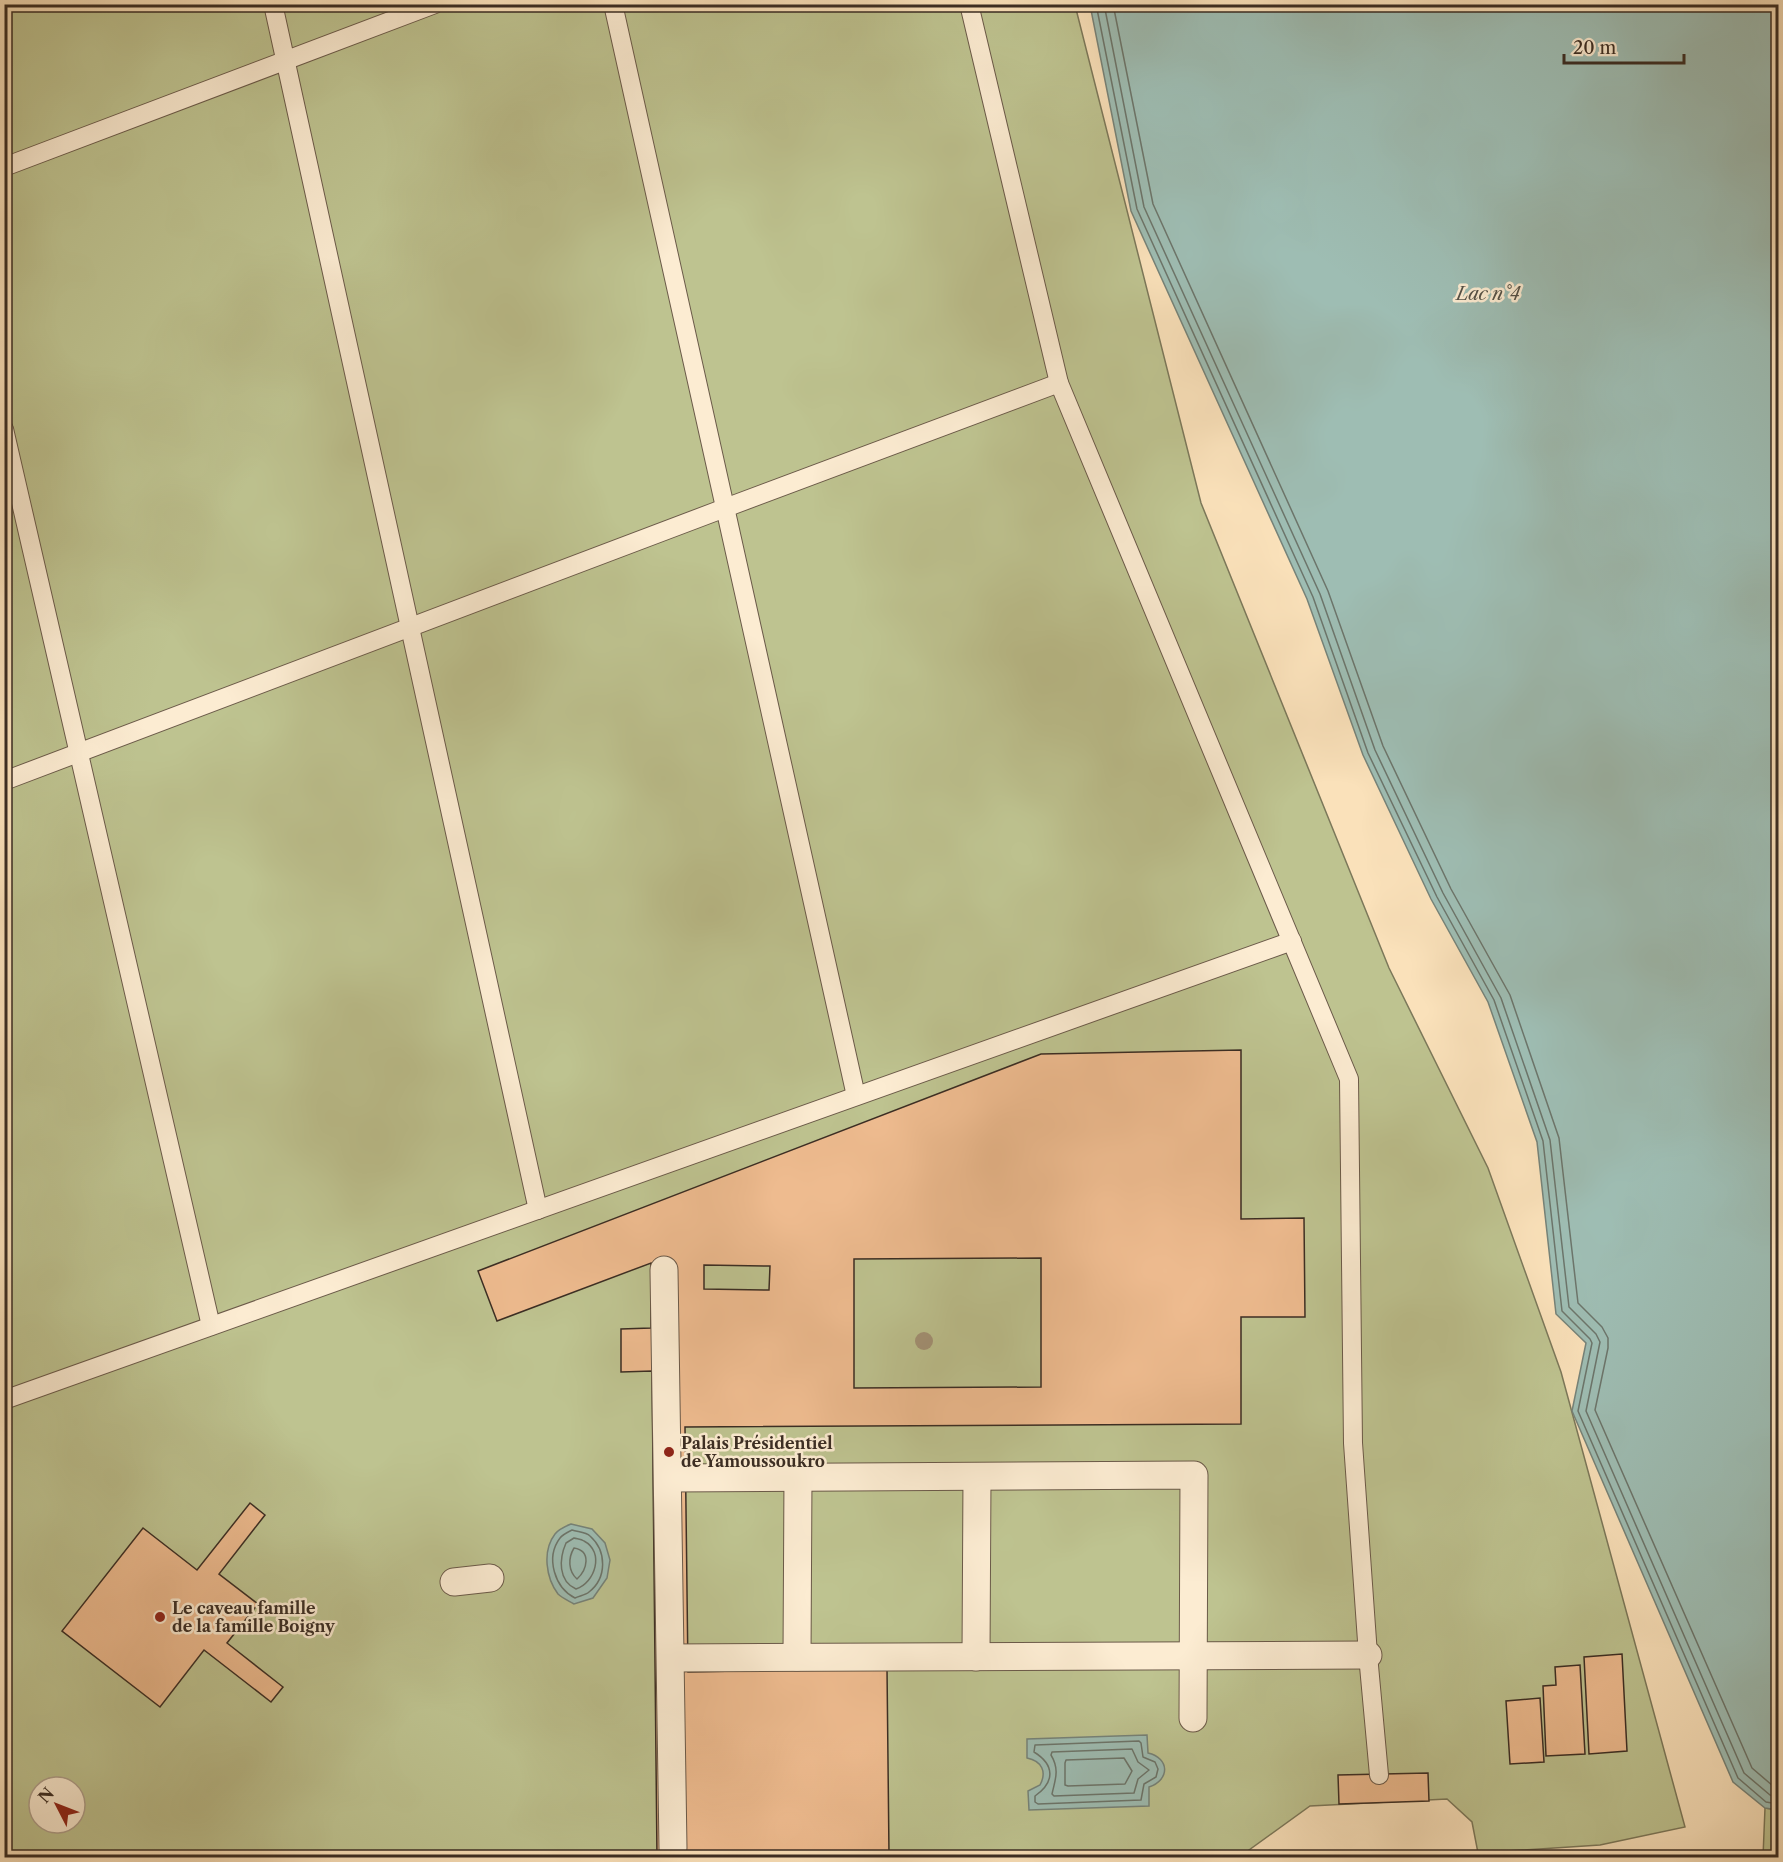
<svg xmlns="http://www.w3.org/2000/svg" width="1783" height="1862" viewBox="0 0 1783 1862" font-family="'Libre Caslon Text',serif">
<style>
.green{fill:#bec390;stroke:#7c785a;stroke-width:1.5;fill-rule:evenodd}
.water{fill:#9ebdb3;stroke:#768379;stroke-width:1.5}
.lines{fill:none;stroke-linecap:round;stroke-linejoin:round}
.shore{stroke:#6c756b;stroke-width:1.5}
.building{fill:#eebb8f;stroke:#3b2d23;stroke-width:1.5;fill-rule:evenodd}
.service-casing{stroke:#6b5a49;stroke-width:20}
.pedestrian-casing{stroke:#6b5a49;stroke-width:29}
.service{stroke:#fcecd2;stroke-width:18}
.pedestrian{stroke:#fcecd2;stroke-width:27}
.tree{fill:#a39276}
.poi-dot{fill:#8f2418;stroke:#fcecd2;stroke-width:2}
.labels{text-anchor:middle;stroke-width:5;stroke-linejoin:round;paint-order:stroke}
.poi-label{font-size:16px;font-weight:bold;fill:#3b2d23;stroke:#fcecd2;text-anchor:start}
.water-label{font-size:18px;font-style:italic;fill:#545147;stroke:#fcecd2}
</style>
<rect width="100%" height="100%" fill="#fae1ba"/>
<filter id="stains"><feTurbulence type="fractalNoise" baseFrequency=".00333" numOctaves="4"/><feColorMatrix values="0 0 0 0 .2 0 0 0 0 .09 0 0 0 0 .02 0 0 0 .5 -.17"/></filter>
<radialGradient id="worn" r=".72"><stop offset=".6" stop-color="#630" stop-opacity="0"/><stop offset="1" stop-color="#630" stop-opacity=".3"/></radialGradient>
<!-- green -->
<g class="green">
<path d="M5 5H1075L1201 503 1389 968 1488 1168 1561 1372 1685 1827 1600 1845 1478 1853 1472 1822 1447 1799 1310 1806 1242 1855 889 1854 657 1858H5ZM39 1787H75V1823H39Z"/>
<polygon points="1765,1808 1778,1810 1778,1857 1763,1857"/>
</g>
<!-- water -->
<g class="water">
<polygon points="1090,5 1778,5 1778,1810 1765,1808 1733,1782 1572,1411 1586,1343 1556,1314 1537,1142 1488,1002 1431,899 1363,755 1307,599 1131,211"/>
<path d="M571 1524 592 1529 605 1543 610 1560 607 1578 593 1598 574 1604C569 1601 562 1598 558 1594 546 1578 542 1551 555 1534 558 1530 566 1526 571 1524Z"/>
<path d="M1147 1735 1148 1753C1170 1758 1170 1780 1149 1787V1806L1029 1810 1028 1791 1040 1785C1047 1772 1042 1761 1027 1758V1739Z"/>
</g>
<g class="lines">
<!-- shore -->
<g class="shore">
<polyline points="1096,4 1137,209 1313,597 1368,753 1437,897 1494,1000 1543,1141 1562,1311 1590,1339 1592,1343 1578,1411 1738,1778 1766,1802 1778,1804"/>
<polyline points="1104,4 1144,207 1320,594 1375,750 1443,893 1501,998 1550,1140 1569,1307 1596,1334 1600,1342 1586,1411 1744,1773 1770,1795 1778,1796"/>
<polyline points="1113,4 1153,204 1328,591 1383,746 1451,889 1510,995 1559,1138 1578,1303 1602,1327 1608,1338 1608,1348 1595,1410 1752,1768 1773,1786 1778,1787"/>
<path d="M572 1530C578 1532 586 1532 590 1536 607 1551 607 1578 589 1592 586 1595 579 1596 575 1598 555 1588 545 1558 560 1538 562 1535 568 1532 572 1530Z"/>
<path d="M574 1538C577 1539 581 1539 584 1541 605 1552 595 1583 576 1589 558 1581 559 1559 566 1543Z"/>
<path d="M574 1548C592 1551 587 1570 577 1579 568 1571 568 1558 574 1548Z"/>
<path d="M1139 1741 1141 1743 1143 1757 1155 1762 1158 1769 1156 1777 1144 1784 1141 1800 1038 1804 1035 1802V1796C1055 1782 1055 1765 1034 1752L1035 1745Z"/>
<path d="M1132 1749 1138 1762 1149 1770 1138 1779 1134 1793 1054 1796 1052 1794C1055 1780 1060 1770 1051 1755L1052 1752Z"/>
<polygon points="1124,1758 1132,1771 1125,1784 1068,1786 1065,1785 1065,1763 1066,1760"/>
</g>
</g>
<!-- building -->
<g class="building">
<path d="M1241 1050V1219L1304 1218 1305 1317H1241V1424L685 1427 688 1672 887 1668 889 1854 657 1857 652 1371 621 1372V1329L651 1328V1263L497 1321 478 1271 1041 1054ZM1041 1258V1387L854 1388V1259ZM704 1265 770 1266 769 1290 704 1289Z"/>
<polygon points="250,1503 265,1515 219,1574 258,1604 227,1643 283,1687 271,1702 204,1650 160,1707 62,1631 143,1528 197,1570"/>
<polygon points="1622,1654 1627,1751 1589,1754 1584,1657"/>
<polygon points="1580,1665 1585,1754 1546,1756 1543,1686 1556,1685 1555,1667"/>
<polygon points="1540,1698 1544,1762 1510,1764 1506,1701"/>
<polygon points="1428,1773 1429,1801 1339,1804 1338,1775"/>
</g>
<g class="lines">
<defs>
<g id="service">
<polyline points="273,4 538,1210"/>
<polyline points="613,4 856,1096"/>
<polyline points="969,4 1059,383 1349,1079 1353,1443 1368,1655 1379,1775"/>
<polyline points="4,167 435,4"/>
<polyline points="4,429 211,1326"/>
<polyline points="4,781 725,508 1059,383"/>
<polyline points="4,1400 1292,941"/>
</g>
<g id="pedestrian">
<polyline points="664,1270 673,1848"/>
<polyline points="668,1478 1194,1475 1193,1718"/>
<polyline points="454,1582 490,1578"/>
<polyline points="797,1657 798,1477"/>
<polyline points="976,1657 977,1477"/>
<polyline points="671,1658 1368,1655"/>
</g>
</defs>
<!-- service casing -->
<use href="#service" class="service-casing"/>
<!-- pedestrian casing -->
<use href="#pedestrian" class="pedestrian-casing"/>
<!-- service -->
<use href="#service" class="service"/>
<!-- pedestrian -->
<use href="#pedestrian" class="pedestrian"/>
</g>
<!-- trees -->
<circle class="tree" cx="924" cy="1341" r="9"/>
<!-- markers -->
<g class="poi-dot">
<circle cx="669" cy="1452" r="6"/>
<circle cx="160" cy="1617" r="6"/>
</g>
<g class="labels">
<!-- poi labels -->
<g class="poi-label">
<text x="681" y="1449">Palais Présidentiel<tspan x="681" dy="18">de Yamoussoukro</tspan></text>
<text x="172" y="1614">Le caveau famille<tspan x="172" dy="18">de la famille Boigny</tspan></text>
</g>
<!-- water labels -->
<g class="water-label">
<text x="1488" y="300">Lac n°4</text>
</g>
</g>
<!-- margin -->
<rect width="1783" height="1862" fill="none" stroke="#fae1ba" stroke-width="24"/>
<rect x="6" y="6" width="1771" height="1850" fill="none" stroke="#3b2d23" stroke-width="3"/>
<rect x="12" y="12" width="1759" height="1838" fill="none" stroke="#3b2d23" stroke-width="1.5"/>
<!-- north arrow -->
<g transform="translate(57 1805) rotate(312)"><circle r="28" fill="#fcecd2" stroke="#afa08c" stroke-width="1.5"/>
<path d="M0-4.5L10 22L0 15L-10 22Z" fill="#8f2418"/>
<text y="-9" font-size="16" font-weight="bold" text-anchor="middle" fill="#3b2d23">N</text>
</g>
<!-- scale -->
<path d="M1564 54v9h120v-9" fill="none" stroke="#3b2d23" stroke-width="3"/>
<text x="1573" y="54" font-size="18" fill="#3b2d23" stroke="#fcecd2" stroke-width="4.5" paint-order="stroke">20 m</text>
<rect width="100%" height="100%" filter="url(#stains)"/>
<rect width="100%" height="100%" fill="url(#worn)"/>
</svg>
